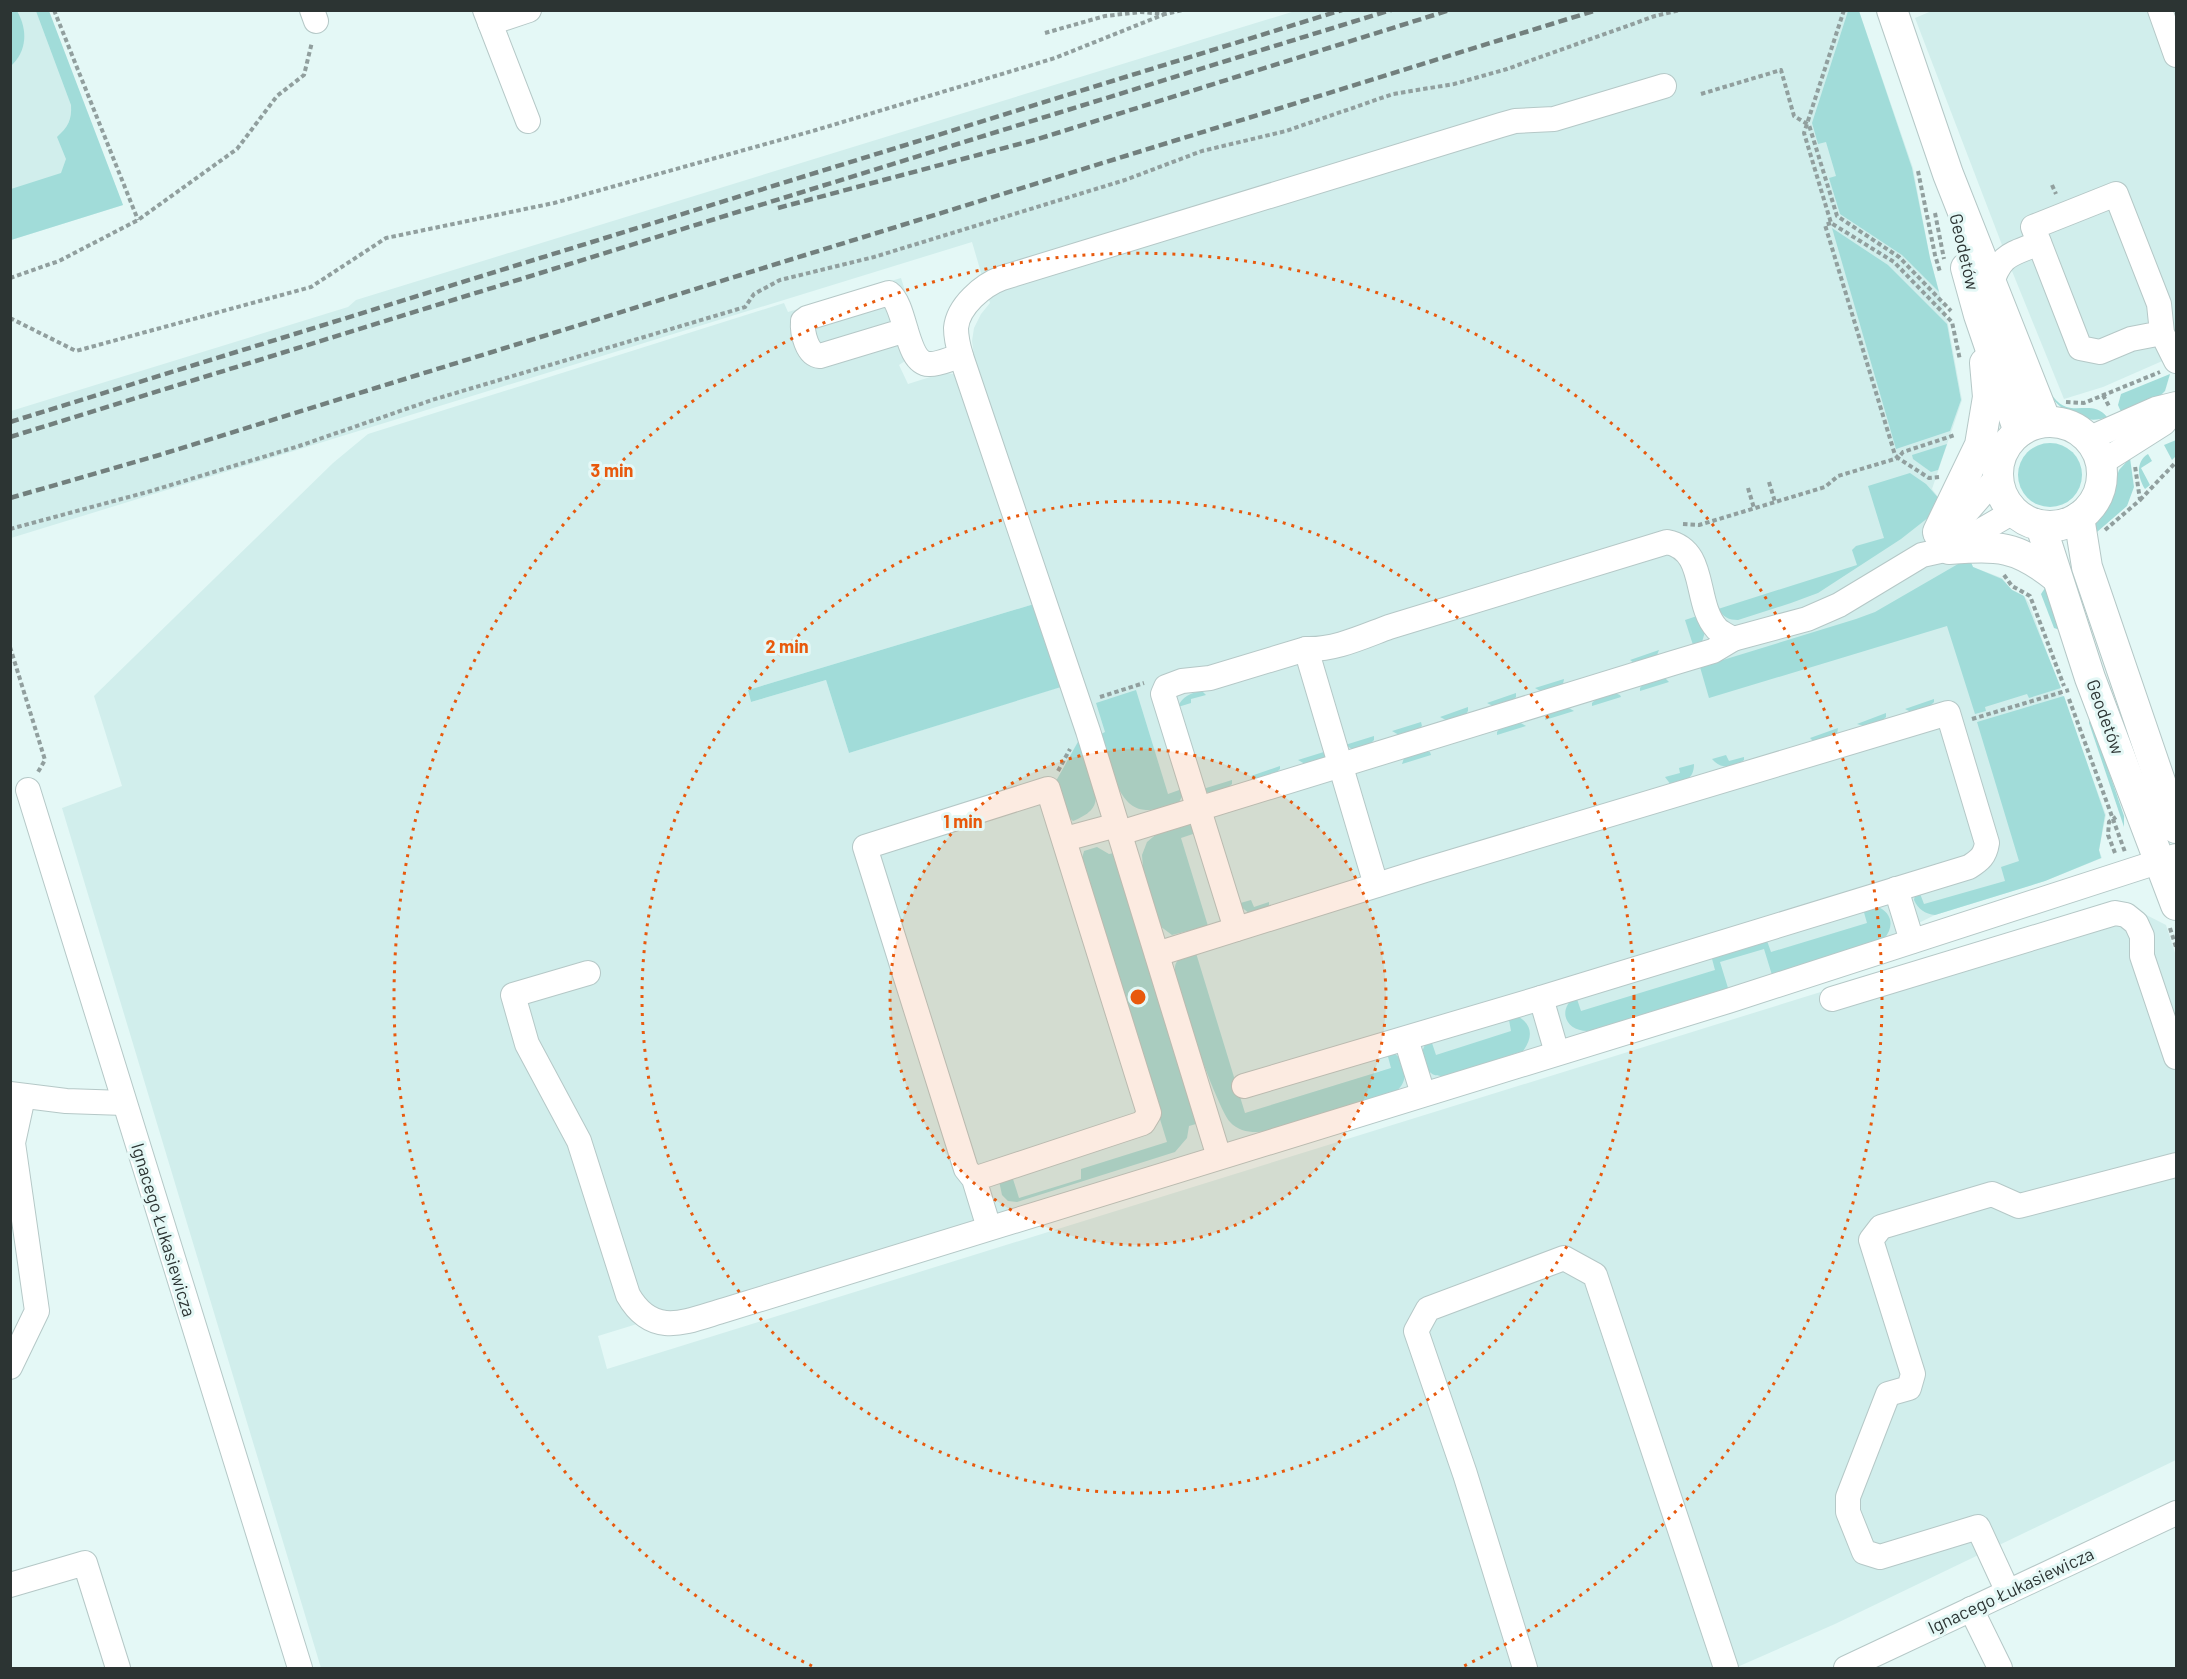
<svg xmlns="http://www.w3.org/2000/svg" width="2187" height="1679" viewBox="0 0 2187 1679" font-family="Barlow,sans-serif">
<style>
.built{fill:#d1eeec}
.green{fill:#a1dcd9}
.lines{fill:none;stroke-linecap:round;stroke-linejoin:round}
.minor-casing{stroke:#b5c8c7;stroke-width:26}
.major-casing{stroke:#b5c8c7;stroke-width:32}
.path{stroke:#919f9e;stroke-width:4;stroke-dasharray:4.5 3;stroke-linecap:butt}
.minor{stroke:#fff;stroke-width:24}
.major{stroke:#fff;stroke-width:30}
.rail{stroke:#727f7d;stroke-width:4.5;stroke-dasharray:9 4.5;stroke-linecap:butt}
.ring{fill:none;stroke:#e8590c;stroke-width:3;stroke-dasharray:3 6}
.labels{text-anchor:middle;stroke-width:6;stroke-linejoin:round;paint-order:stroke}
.street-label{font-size:18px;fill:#2c3433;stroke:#e4f8f6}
.centre{fill:#e8590c;stroke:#e4f8f6;stroke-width:3}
.ring-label{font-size:18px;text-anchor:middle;font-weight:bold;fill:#e8590c;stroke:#e4f8f6;stroke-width:6;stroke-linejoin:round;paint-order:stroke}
</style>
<rect width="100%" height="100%" fill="#e4f8f6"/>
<!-- built -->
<g class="built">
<polygon points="1934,10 2176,11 2176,355 2103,387 2064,399 2012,271 1915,18"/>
<polygon points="11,11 49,11 123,205 11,240"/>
<polygon points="1295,11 1859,11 1913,168 1930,258 1948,324 1962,400 1932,489 1942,502 1973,567 2002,578 2011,589 2024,596 2029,603 2106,815 2099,850 2102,858 2045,881 1935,915 1877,943 598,1336 607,1369 2117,900 2166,925 2176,956 2176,1460 1835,1624 1735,1668 321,1668 62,808 122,786 94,696 333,463 368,434 784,303 788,312 901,278 923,349 899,365 908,384 943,373 955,374 1034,604 748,690 751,702 826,680 849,753 1082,680 974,356 972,341 974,328 981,314 990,303 972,242 11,538 11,411 348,307 356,300"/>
</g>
<!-- green -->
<g class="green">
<path d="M11 10 17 11C28 30 27 51 11 66Z"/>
<path d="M36 11H49L123 205 11 240V189L61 173 66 159 57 137C68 127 72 120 71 105Z"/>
<polygon points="1848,11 1859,11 1912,168 1930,258 1939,292 1902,255 1840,214 1829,178 1836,176 1826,142 1818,144 1812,123"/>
<polygon points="1832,228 1888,265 1947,324 1961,400 1950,431 1896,449"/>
<polygon points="2170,374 2165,391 2161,395 2122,414 2118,405 2121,394"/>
<path d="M2050 392C2068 423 2090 396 2107 417 2086 426 2059 411 2049 393Z"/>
<polygon points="2176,440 2176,456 2172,460 2164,445"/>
<circle cx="2050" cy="475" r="32"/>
<polygon points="1947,444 1938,470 1931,472 1913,459 1912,455"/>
<path d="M2148 454 2152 461 2141 468 2150 485 2145 489C2138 478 2135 462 2148 454Z"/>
<polygon points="2130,458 2134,487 2127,506 2097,532 2094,556 2093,526 2108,503 2119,470"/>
<path d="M1910 473 1926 484 1942 502 1929 517 1901 539 1818 593 1791 603 1738 620C1729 620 1723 617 1718 609L1857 565 1852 550 1856 546 1884 538 1868 486Z"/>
<polygon points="1970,560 1973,567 2002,579 2012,590 2024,596 2061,688 2029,698 2027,694 1985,707 1986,711 1975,714 1947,626 1709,698 1700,667 1856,619 1875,612 1958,564"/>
<polygon points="2045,588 2060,630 2054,628 2041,594"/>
<polygon points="1034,604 1061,687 849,753 826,680 751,702 748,690"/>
<polygon points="1700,615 1705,632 1702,642 1693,645 1685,620"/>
<polygon points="1659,650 1657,655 1634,663 1630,660"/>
<polygon points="1665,678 1669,682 1640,691 1640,688 1643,684"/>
<polygon points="1564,679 1563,684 1542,692 1535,688"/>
<path d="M1136 690 1168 794 1182 789 1183 795 1179 802C1169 805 1157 811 1146 810 1115 809 1109 757 1101 734L1105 732 1096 703Z"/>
<path d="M1202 691 1206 695 1191 699V703L1178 707C1182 696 1191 693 1202 691Z"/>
<polygon points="1516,693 1516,697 1512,701 1493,706 1487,703"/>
<polygon points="1615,693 1620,695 1621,697 1592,706 1592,703 1596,699"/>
<path d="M2064 696 2105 815 2099 850 2101 858 2045 881 1935 915C1925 914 1918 909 1914 900L1915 894 1919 891 1924 904 2005 881 2001 867 2019 861 1977 722Z"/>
<polygon points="1934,699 1934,702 1930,706 1911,712 1905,709"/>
<polygon points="1468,707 1468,711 1465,715 1446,720 1440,717"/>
<polygon points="1567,707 1574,711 1545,720 1546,715"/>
<polygon points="1886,713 1886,717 1882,721 1864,726 1857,724"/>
<polygon points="2089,719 2091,719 2124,816 2124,827 2089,723"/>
<polygon points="1421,722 1422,726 1418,729 1399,735 1392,731"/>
<polygon points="1519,722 1526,726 1497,735 1497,732 1500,728"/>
<polygon points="1838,728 1837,734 1813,741 1810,738"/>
<polygon points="1374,736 1374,740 1370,744 1352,749 1345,745"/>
<path d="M1079 740C1083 752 1087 764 1091 776 1099 801 1099 810 1073 821L1067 816 1056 781Z"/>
<polygon points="1327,751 1326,757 1305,764 1298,760"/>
<polygon points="1425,751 1430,752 1431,755 1402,764 1404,758"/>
<path d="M1726 755 1729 761 1744 757V760C1733 768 1721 770 1712 759Z"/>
<path d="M1694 764C1694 780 1684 781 1671 785L1665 777 1680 773 1679 768Z"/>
<polygon points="1280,766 1280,769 1276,773 1257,779 1251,776"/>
<path d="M1232 780V784C1227 790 1212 794 1205 792L1203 789Z"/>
<polygon points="1186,824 1193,826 1196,833 1181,838 1208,926 1172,935 1160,926 1143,868 1142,855 1147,842 1159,832"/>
<polygon points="1097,847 1109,854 1114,853 1196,1124 1189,1126 1187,1138 1175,1152 1017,1202 1008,1201 1002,1195 999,1181 1012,1176 1019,1198 1081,1179 1081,1169 1167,1142 1081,862 1084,851"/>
<polygon points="1251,900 1254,907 1269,902 1269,906 1249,913 1237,904"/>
<path d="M1876 906C1892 912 1895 926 1884 939L1772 975 1764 949 1720 962 1728 988 1589 1031C1566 1032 1556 1010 1576 996L1581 1011 1715 970 1711 955 1766 938 1771 952 1867 923 1863 909Z"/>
<path d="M1196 953 1245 1113 1391 1068 1387 1053H1394C1407 1062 1409 1082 1396 1091L1268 1131C1255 1133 1240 1133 1230 1122 1218 1110 1172 982 1175 967 1177 956 1187 955 1196 953Z"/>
<path d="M1517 1016C1533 1024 1533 1038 1523 1051L1445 1076C1440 1076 1434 1076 1431 1073 1420 1065 1419 1045 1431 1040L1436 1055 1511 1031 1509 1020Z"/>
</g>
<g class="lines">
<defs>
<g id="minor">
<polyline points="312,10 316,21"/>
<polyline points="485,10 528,121"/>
<polyline points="2160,10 2176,55"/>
<polyline points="490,23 529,10"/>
<path d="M1991 285C2001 253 2011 255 2039 243"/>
<path d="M906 330 820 356C807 355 802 333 803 321L807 318 889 293C907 306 905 363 929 364 938 365 951 358 961 356"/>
<polyline points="2162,333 2131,339 2100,352 2080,348 2033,227 2116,194 2159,304 2162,333 2176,361"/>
<polyline points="2088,439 2156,409 2176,404"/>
<polyline points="2101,463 2164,423 2176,408"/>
<polyline points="1936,535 1966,513 1997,477"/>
<polyline points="1306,649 1376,885"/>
<polyline points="28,790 300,1668"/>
<polyline points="1120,833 1673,663 1713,651 1733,639 1807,619 1839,605 1922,555 1949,549 2013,512"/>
<polyline points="1065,839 1117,825"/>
<polyline points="1896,889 1912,941"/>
<path d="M1236 929 1163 694 1166 687 1182 681 1210 678 1306 649C1335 650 1362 637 1389 627L1667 542C1708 550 1693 603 1717 629 1721 633 1728 636 1733 639"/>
<path d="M1157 954 1425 870 1948 713 1987 843C1985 856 1980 860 1969 867L1541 998 1244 1086"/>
<path d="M588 973 513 995 527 1044 579 1141 628 1295C653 1339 687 1321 725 1310L1728 1001 2176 856"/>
<polyline points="1541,998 1557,1053"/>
<polyline points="1832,999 2115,913 2126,915 2136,923 2142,936 2142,956 2176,1057"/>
<polyline points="1406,1039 1423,1094"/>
<polyline points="10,1094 66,1101 124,1103"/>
<path d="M1219 1157 1088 731 961 356C958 346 956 337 956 328 958 306 983 285 1002 278L1501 125 1515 121 1554 119 1664 86"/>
<polyline points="974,1179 1143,1123 1149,1113 1048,789 865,847 966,1169 974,1179 989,1228"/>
<polyline points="10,1367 37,1311 13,1143 23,1097"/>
<polyline points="10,1585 85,1563 118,1668"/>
<polyline points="2008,1592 1978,1527 1880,1557 1864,1552 1848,1512 1848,1497 1888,1394 1909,1388 1913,1374 1871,1240 1881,1227 1992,1194 2019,1206 2176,1165"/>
<polyline points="1971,1609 2000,1668"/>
<polyline points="1525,1668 1465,1474 1416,1331 1428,1309 1564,1258 1595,1275 1726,1668"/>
<polyline points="1846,1668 2176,1513"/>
</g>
<g id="major">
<polyline points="1892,10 1948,174 2046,422"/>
<polyline points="1966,268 1979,315 2019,432"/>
<circle cx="2050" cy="474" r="52"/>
<polyline points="2079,517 2087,567 2176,828"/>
<polyline points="2041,526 2090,678 2176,905"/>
<polyline points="1938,532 1980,445 1988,397 1985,363"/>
<path d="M1949 549C1999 546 2016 545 2056 577"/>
</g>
</defs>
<!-- minor casing -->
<use href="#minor" class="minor-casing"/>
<!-- major casing -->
<use href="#major" class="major-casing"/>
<!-- path -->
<g class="path">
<polyline points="54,10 138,220"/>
<polyline points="1844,10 1804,133 1831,223 1894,262 1952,322 1960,360"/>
<polyline points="1045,33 1105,16 1141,12 1165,14 1183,10"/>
<polyline points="1701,94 1781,70 1794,116 1809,125 1837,216 1899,257 1951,311"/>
<polyline points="1918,171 1935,255 1940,272"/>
<polyline points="2052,185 2056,194"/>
<polyline points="1935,213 1944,259"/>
<polyline points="1831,223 1825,225 1895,455 1898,458 1903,452 1955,435"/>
<polyline points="10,278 59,261 138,220 237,149 277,96 304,75 312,42"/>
<polyline points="10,318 76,351 311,287 386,238 554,203 816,130 1055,58 1165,14"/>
<polyline points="2103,395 2110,408"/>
<polyline points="2066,402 2084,403 2160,372"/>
<polyline points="1769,482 1775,502"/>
<polyline points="1748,488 1754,508"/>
<polyline points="2140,500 2176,462"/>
<polyline points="1683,524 1699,525 1825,487 1838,476 1898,458 1929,478 1939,477"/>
<polyline points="10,529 151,491 299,446 432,400 745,307 754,294 780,280 874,257 1125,180 1202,151 1286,131 1393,94 1454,84 1507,69 1655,16 1680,10"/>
<polyline points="2105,530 2140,500 2135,466"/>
<polyline points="2004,575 2012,586 2030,596 2064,686"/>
<polyline points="10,647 45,760 38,772"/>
<polyline points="1100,697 1144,683"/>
<polyline points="2069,699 2125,852"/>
<polyline points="1972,719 2069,690"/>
<polyline points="1058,771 1070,749"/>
<polyline points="2115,853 2108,835 2109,822 2116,817"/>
<polyline points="2170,928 2176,947"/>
</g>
<!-- minor -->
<use href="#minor" class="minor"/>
<!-- major -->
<use href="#major" class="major"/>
<!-- rail -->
<g class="rail">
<polyline points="778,208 1038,139 1450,10"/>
<polyline points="10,422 1342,10"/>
<polyline points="10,437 1391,10"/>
<polyline points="10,498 156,456 1597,10"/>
</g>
</g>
<!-- distance rings -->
<circle cx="1138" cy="997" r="248" fill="#e8590c" fill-opacity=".12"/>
<g class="ring">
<circle cx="1138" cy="997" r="248"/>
<circle cx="1138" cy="997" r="496"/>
<path d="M812 1666A744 744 0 1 1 1464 1666"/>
</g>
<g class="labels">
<!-- street labels -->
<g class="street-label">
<text transform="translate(1964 252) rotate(77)" y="6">Geodetów</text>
<text transform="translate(2105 717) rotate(70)" y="6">Geodetów</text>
<text transform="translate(163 1230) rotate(73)" y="6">Ignacego Łukasiewicza</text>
<text transform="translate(2011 1591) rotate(-25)" y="6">Ignacego Łukasiewicza</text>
</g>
</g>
<circle cx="1138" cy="997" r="9" class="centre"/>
<g class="ring-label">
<text x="612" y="477">3 min</text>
<text x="787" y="653">2 min</text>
<text x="963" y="828">1 min</text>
</g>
<!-- border -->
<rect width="2187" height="1679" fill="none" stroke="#2c3433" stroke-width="24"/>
</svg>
